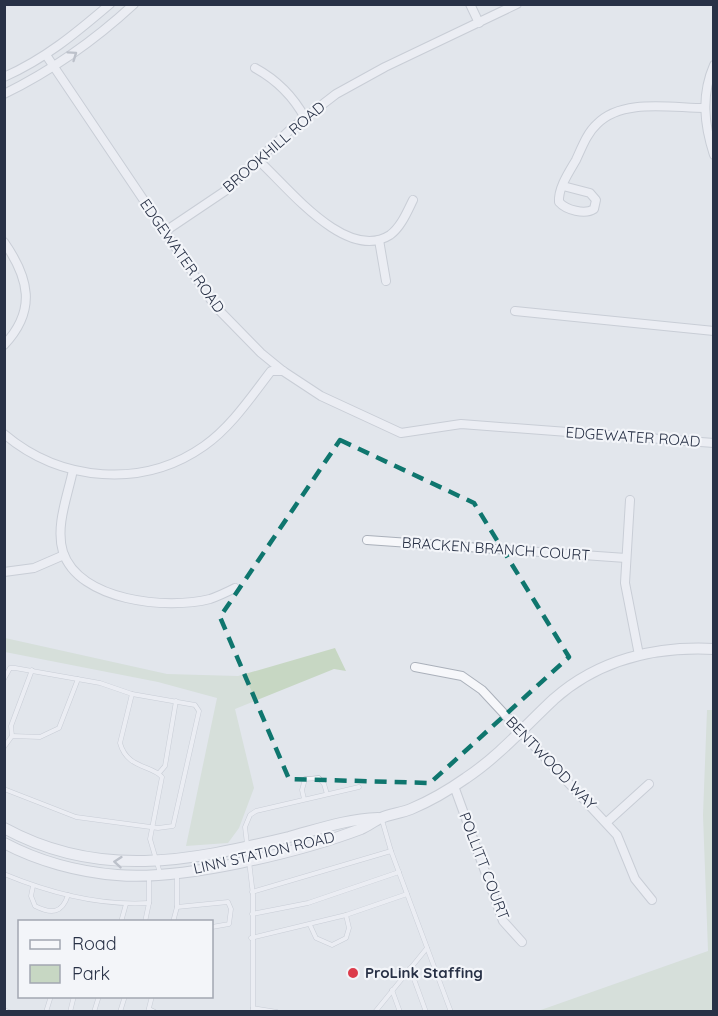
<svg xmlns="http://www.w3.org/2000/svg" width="718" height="1016" viewBox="0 0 718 1016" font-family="Quicksand,sans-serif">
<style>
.green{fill:#c7d7c3}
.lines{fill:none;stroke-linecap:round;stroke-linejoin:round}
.service-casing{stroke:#aab0ba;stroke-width:5}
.minor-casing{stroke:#aab0ba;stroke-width:10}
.tertiary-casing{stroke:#aab0ba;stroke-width:12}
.service{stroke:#f6f7fa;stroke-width:4}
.minor{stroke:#f6f7fa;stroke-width:8}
.tertiary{stroke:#f6f7fa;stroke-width:10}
.oneway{stroke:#8f94a0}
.marked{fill:none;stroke:#0f766e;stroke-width:4.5;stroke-dasharray:12 8;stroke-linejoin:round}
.poi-dot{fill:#dc3c4b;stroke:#f3f5f9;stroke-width:2}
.labels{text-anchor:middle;stroke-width:4.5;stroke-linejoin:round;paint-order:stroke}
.street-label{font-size:15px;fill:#283146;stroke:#f3f5f9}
.poi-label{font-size:15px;font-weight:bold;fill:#283146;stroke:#f3f5f9;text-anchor:start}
</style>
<rect width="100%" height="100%" fill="#e2e6ec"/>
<!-- green -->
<g class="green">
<polygon points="5,638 167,674 238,676 335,648 346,671 334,669 235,709 254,788 239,828 228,843 186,846 217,698 158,682 5,652"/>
<polygon points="707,710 714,710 713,1011 538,1011 708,951 703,815"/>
</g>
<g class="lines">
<defs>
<g id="service">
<polyline points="4,679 10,668 15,668 100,683 132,694 195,705 199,711 173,826 158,828 76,817 4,789"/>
<path d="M132 694 120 743C127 769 152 765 162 777L150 839 160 873"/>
<polyline points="12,736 11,726 32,670"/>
<polyline points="4,747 12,736 40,737 59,728 78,679"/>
<polyline points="159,773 165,766 176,701"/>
<polyline points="304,799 302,790 305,779 319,778 324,784 327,794"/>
<polyline points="382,820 391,851"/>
<path d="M4 874C50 893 100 906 149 903"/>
<path d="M33 886 31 896 35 906C51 914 62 914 68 895"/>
<polyline points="252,892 391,851 451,1012"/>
<polyline points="177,907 228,902 231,909 229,924 212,927"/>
<polyline points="252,914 308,903 399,872"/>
<polyline points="121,922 126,904"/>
<polyline points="145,922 149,903 149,876"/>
<polyline points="173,922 177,907 177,876"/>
<polyline points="310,925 316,938 332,945 346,938 349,928 346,915"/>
<polyline points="251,938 346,915 407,894"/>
<polyline points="410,968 426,1012"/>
<polyline points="392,990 400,1012"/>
<polyline points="253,1008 277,1012"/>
<polyline points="149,1009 155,1012"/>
<polyline points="4,1010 9,1012"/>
<polyline points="46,1012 51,996"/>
<polyline points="70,1012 74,996"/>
<polyline points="94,1012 99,996"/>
<polyline points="120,1012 125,996"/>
<polyline points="148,1012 152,996"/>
<polyline points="253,1012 253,895 245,827 250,815 256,811 359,787"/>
<polyline points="375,1012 427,948"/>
</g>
<g id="minor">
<polyline points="470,4 479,23"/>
<polyline points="46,55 215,306 261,353 283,371 321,396 401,433 461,424 714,443"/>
<path d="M714 65C701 95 704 124 714 155"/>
<path d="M255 68C277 80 293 96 305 118"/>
<path d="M4 77C45 59 76 33 110 4"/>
<path d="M4 94C53 70 94 41 134 4"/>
<path d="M259 161C287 186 346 263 390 235 401 227 407 212 413 200"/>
<path d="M563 186 590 193 596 200 594 209C585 215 566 210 559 202 558 188 569 172 576 160 582 147 587 133 597 124 622 98 672 108 705 108"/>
<polyline points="164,232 225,191 292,128 336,94 385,67 517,4"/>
<polyline points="379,240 386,281"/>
<path d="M4 242C29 278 37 310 4 345"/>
<polyline points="515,311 714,331"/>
<path d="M4 434C61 482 143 489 204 446 231 427 251 397 271 371H283"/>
<path d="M73 470C68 495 55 526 63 552 79 601 167 610 210 599 219 596 227 592 235 588"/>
<polyline points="630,500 625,583 639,655"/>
<polyline points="367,540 626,558"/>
<polyline points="4,572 34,568 64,555"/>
<polyline points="415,667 462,676 482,690 617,835 635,879 652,900"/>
<polyline points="454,786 503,921 522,942"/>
<polyline points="607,822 649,784"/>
</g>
<g id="tertiary">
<path d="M4 828C99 880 190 861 289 837 319 829 347 819 378 818"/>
<path d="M4 843C38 861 79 872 117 875 181 881 300 852 361 829 368 826 374 821 381 818 390 814 401 813 411 809 430 801 449 790 466 778 499 756 525 726 554 699 598 660 655 646 714 649"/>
</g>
</defs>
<!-- service casing -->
<use href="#service" class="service-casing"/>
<!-- minor casing -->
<use href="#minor" class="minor-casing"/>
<!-- tertiary casing -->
<use href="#tertiary" class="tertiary-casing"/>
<!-- service -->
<use href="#service" class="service"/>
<!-- minor -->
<use href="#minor" class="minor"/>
<!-- tertiary -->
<use href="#tertiary" class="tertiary"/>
</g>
<!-- one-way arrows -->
<defs><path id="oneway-chevron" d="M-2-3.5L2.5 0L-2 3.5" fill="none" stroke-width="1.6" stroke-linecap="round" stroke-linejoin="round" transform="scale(1.5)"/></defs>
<g class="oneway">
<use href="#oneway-chevron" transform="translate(73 55) rotate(-35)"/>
<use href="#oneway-chevron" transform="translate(118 862) rotate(-175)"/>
</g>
<!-- marked area -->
<path d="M0 0H718V1016H0ZM340 440 474 503 569 657 430 783 289 779 220 617Z" fill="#e2e6ec" fill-opacity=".55" fill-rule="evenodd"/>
<path class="marked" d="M340 440 474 503 569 657 430 783 289 779 220 617Z"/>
<!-- markers -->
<circle class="poi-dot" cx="353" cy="973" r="6"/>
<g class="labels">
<!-- street labels -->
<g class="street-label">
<text transform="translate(274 147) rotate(-41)" y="5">BROOKHILL ROAD</text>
<text transform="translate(182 256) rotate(55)" y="5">EDGEWATER ROAD</text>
<text transform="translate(633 437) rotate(4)" y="5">EDGEWATER ROAD</text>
<text transform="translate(496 549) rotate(4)" y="5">BRACKEN BRANCH COURT</text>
<text transform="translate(551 763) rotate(46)" y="5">BENTWOOD WAY</text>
<text transform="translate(264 853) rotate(-13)" y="5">LINN STATION ROAD</text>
<text transform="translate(484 866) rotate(69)" y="5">POLLITT COURT</text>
</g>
<!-- poi labels -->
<g class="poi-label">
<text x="365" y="978">ProLink Staffing</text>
</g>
</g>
<!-- border -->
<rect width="718" height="1016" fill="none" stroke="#283146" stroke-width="12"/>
<!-- legend -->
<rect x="18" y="920" width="195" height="78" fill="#f3f5f9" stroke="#a2a7b1" stroke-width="1.5"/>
<rect x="30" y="940" width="30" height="9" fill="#f6f7fa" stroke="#a2a7b1" stroke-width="1.5"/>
<text x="72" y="950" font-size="18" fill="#283146">Road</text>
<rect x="30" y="965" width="30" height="18" fill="#c7d7c3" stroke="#a2a7b1" stroke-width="1.5"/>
<text x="72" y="980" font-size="18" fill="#283146">Park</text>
</svg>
